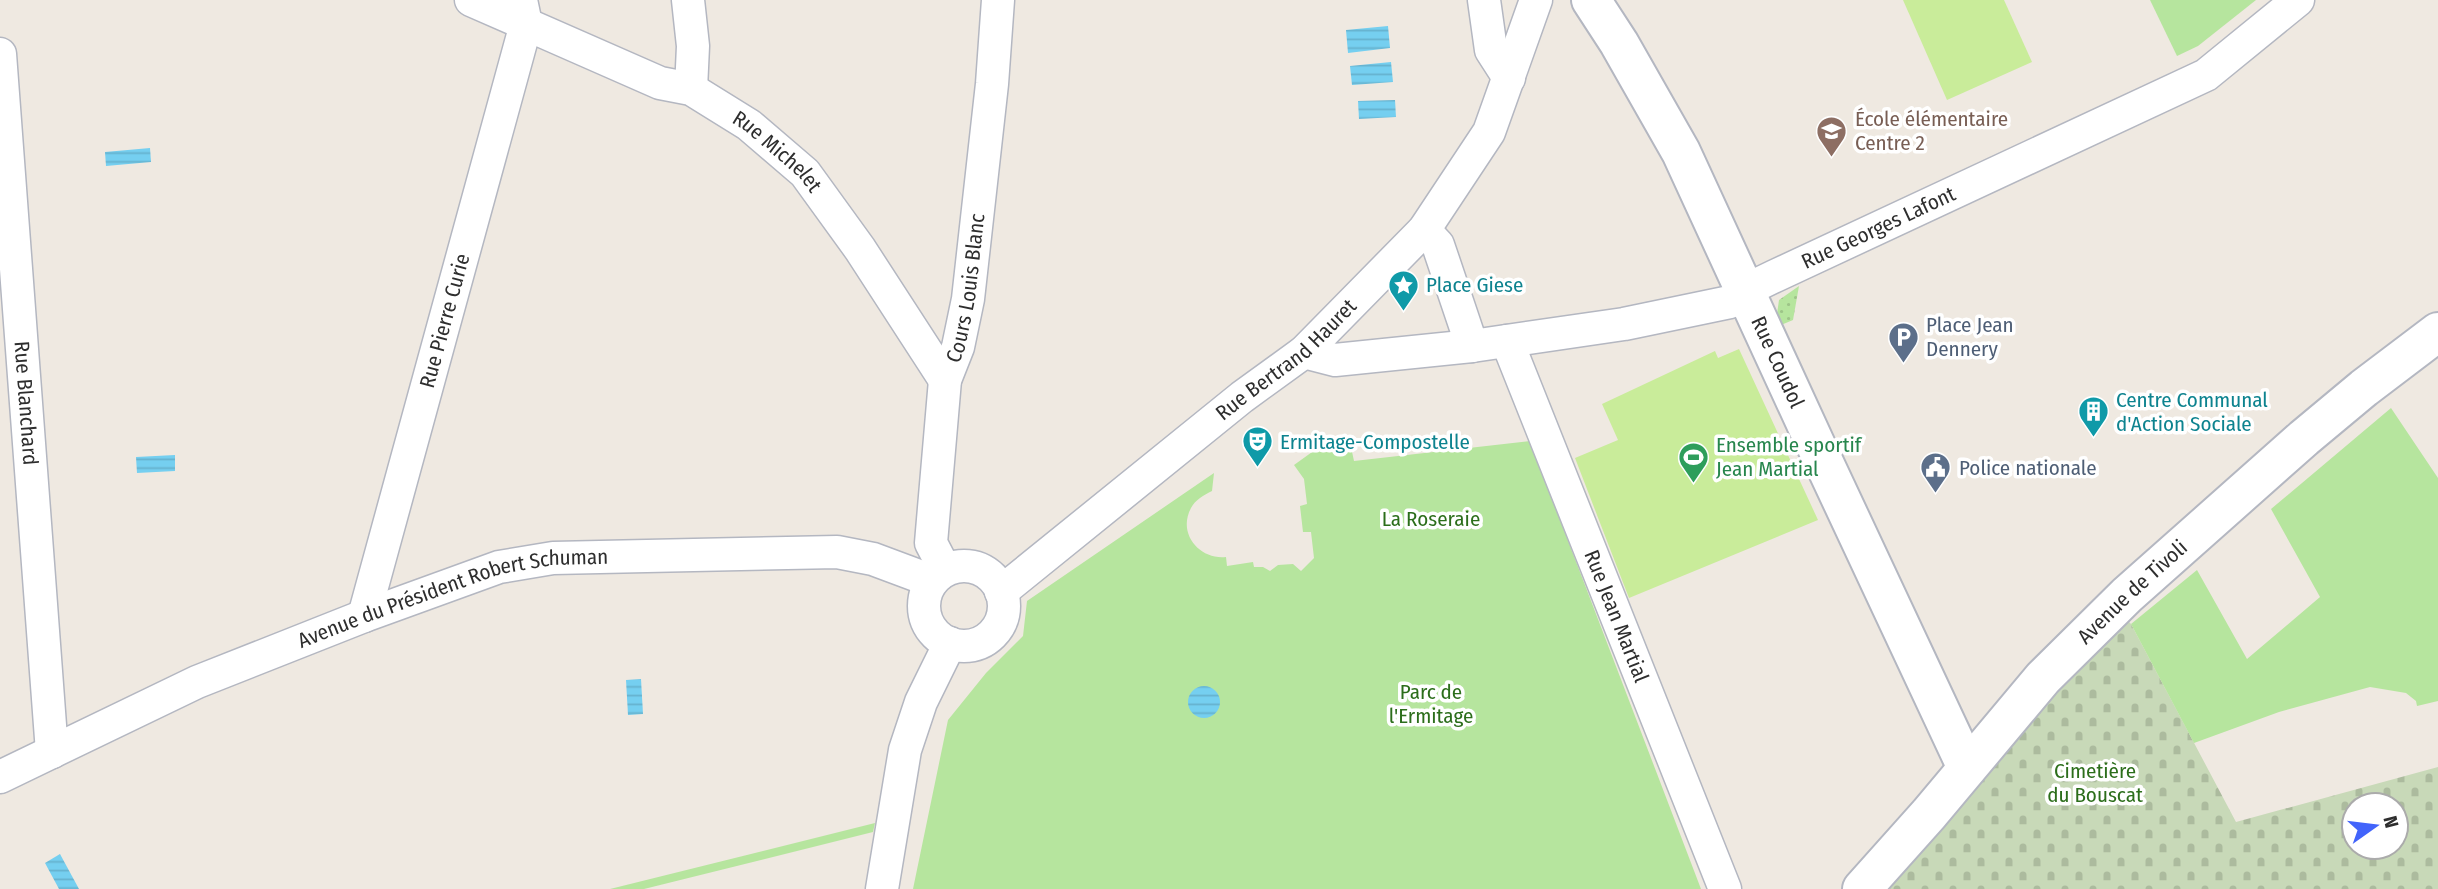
<svg xmlns="http://www.w3.org/2000/svg" width="2438" height="889" viewBox="0 0 2438 889" font-family="'Fira Sans Condensed',sans-serif">
<style>
.grass{fill:url(#grass-dots)}
.cemetery{fill:url(#cemetery-stones);fill-rule:evenodd}
.park{fill:#b6e59e}
.pitch{fill:#c9ec9a}
.water{fill:url(#water-rules)}
.lines{fill:none;stroke-linecap:round;stroke-linejoin:round}
.street-casing{stroke:#b4b7c1;stroke-width:35}
.secondary-casing{stroke:#b4b7c1;stroke-width:42}
.street{stroke:#fff;stroke-width:32}
.secondary{stroke:#fff;stroke-width:38}
.labels{text-anchor:middle;stroke-width:7;stroke-linejoin:round;paint-order:stroke}
.education-label{font-size:21px;fill:#785e54;stroke:#fff;text-anchor:start}
.street-label{font-size:21px;fill:#2e2e2e;stroke:#fff}
.culture-label{font-size:21px;fill:#0d838f;stroke:#fff;text-anchor:start}
.service-label{font-size:21px;fill:#4e5e75;stroke:#fff;text-anchor:start}
.leisure-label{font-size:21px;fill:#27864d;stroke:#fff;text-anchor:start}
.park-label{font-size:21px;fill:#2c6e1b;stroke:#fff}
</style>
<defs>
<pattern id="grass-dots" width="8" height="8" patternUnits="userSpaceOnUse" patternTransform="scale(1.75)"><rect width="8" height="8" fill="#b6e59e"/><path d="M2 2h.1M6 6h.1" fill="none" stroke="#9dc588" stroke-width="1.8" stroke-linecap="round"/></pattern>
<pattern id="cemetery-stones" width="16" height="16" patternUnits="userSpaceOnUse" patternTransform="scale(1.75)"><rect width="16" height="16" fill="#c8d9b8"/><path d="M2 7V4a2 2 0 0 1 4 0v3zM10 15v-3a2 2 0 0 1 4 0v3z" fill="#acbb9e"/></pattern>
<pattern id="water-rules" width="6" height="5" patternUnits="userSpaceOnUse" patternTransform="scale(1.75)"><rect width="6" height="5" fill="#75cff0"/><path d="M0 2.5h6" fill="none" stroke="#66b2ce"/></pattern>
</defs>
<rect width="100%" height="100%" fill="#efe9e1"/>
<!-- grass -->
<polygon class="grass" points="1799,286 1793,320 1781,325 1777,314 1779,300"/>
<!-- cemetery -->
<path class="cemetery" d="M2115 607 2131 624 2236 822 2438 767V889H1862ZM2354 805H2396V847H2354Z"/>
<!-- park -->
<g class="park">
<polygon points="2150,0 2256,0 2198,46 2177,56"/>
<polygon points="2391,408 2438,478 2438,701 2417,706 2416,701 2406,693 2370,687 2279,712 2194,743 2131,624 2197,570 2247,659 2320,597 2271,509"/>
<path d="M1335 440 1336 449 1351 447 1354 461 1530 441 1701 889H913L948 720 986 673 1023 636 1027 601 1214 473 1212 491C1204 495 1195 500 1191 508 1177 534 1200 560 1226 557L1227 566 1253 562 1254 567H1263L1270 571 1278 565 1293 564 1301 571 1314 558 1311 532H1303L1300 506 1307 504 1304 479 1294 465 1326 442Z"/>
<polygon points="875,823 873,832 644,889 610,889"/>
</g>
<!-- pitch -->
<g class="pitch">
<polygon points="1903,0 2004,0 2032,62 1947,100"/>
<polygon points="1739,349 1818,520 1629,598 1575,458 1618,440 1602,404 1715,351 1718,358"/>
</g>
<!-- water -->
<g class="water">
<polygon points="1388,26 1390,48 1348,53 1346,30"/>
<polygon points="1391,62 1393,82 1352,85 1350,66"/>
<polygon points="1395,100 1396,117 1359,119 1358,101"/>
<polygon points="150,148 151,162 106,166 105,152"/>
<polygon points="175,455 175,471 137,473 136,457"/>
<polygon points="641,679 643,714 628,715 626,680"/>
<circle cx="1204" cy="702" r="16"/>
<polygon points="60,854 79,889 59,889 45,863"/>
</g>
<g class="lines">
<defs>
<g id="street">
<path id="s1" d="M471 0 660 83 691 89 749 125 805 173 860 249 945 380"/>
<polyline points="688,0 693,46 691,89"/>
<polyline points="1484,0 1491,50 1509,78"/>
<path id="s2" d="M0 54 52 752"/>
<polyline points="1424,230 1438,245 1472,346"/>
<path id="s3" d="M1507 341 1725 889"/>
<path id="s4" d="M1304 352 1335 360 1472 346 1624 324 1730 302 1744 291 1775 276 2206 75 2298 0"/>
<circle cx="964" cy="606" r="40"/>
<path id="s5" d="M945 570 931 543 945 380 958 347 968 299 992 84 998 0"/>
<path id="s6" d="M1001 592 1242 397 1304 352 1424 230 1489 132 1536 0"/>
<path id="s7" d="M364 616 526 24 521 0"/>
<path id="s8" d="M0 777 197 682 364 616 499 567 553 558 837 552 873 559 932 581"/>
<polyline points="882,889 905,750 921,702 950,643"/>
</g>
<g id="secondary">
<path id="s9" d="M1591 0 1619 43 1681 152 1819 452 1967 768"/>
<path id="s10" d="M1862 889 1929 814 2043 678 2127 595 2304 438 2364 388 2438 332"/>
</g>
</defs>
<!-- street casing -->
<use href="#street" class="street-casing"/>
<!-- secondary casing -->
<use href="#secondary" class="secondary-casing"/>
<!-- street -->
<use href="#street" class="street"/>
<!-- secondary -->
<use href="#secondary" class="secondary"/>
</g>
<!-- icons -->
<defs>
<symbol id="school-pin" viewBox="-11 -11 22 30"><path d="M0 17L-7.5 6A9.5 9.5 0 1 1 7.5 6Z" fill="#8d6e63" stroke="#fff"/><path d="M0-5L7-2L0 1L-7-2ZM-4 1L0 2.5L4 1V4Q0 6-4 4Z" fill="#fff"/></symbol>
<symbol id="sight-pin" viewBox="-11 -11 22 30"><path d="M0 17L-7.5 6A9.5 9.5 0 1 1 7.5 6Z" fill="#0f9aa8" stroke="#fff"/><path d="M0-6L1.8-2.2L6-1.7L2.9 1.2L3.7 5.4L0 3.3L-3.7 5.4L-2.9 1.2L-6-1.7L-1.8-2.2Z" fill="#fff"/></symbol>
<symbol id="parking-pin" viewBox="-11 -11 22 30"><path d="M0 17L-7.5 6A9.5 9.5 0 1 1 7.5 6Z" fill="#5c6f8a" stroke="#fff"/><path d="M-3.5-5.5H1a3.5 3.5 0 0 1 0 7H-1V5.5H-3.5ZM-1-3.4V-.6H.8a1.4 1.4 0 0 0 0-2.8Z" fill="#fff"/></symbol>
<symbol id="building-pin" viewBox="-11 -11 22 30"><path d="M0 17L-7.5 6A9.5 9.5 0 1 1 7.5 6Z" fill="#0f9aa8" stroke="#fff"/><path d="M-4-6H4V6H1V3H-1V6H-4ZM-2.5-4.3h1.7v1.8h-1.7ZM.8-4.3h1.7v1.8H.8ZM-2.5-1h1.7V.8h-1.7ZM.8-1h1.7V.8H.8Z" fill="#fff"/></symbol>
<symbol id="theatre-pin" viewBox="-11 -11 22 30"><path d="M0 17L-7.5 6A9.5 9.5 0 1 1 7.5 6Z" fill="#0f9aa8" stroke="#fff"/><path d="M-5-5.5Q0-4 5-5.5V0Q5 5 0 6Q-5 5-5 0ZM-3.3-2.5H-1v1.5H-3.3ZM1-2.5H3.3v1.5H1ZM-2.8 1Q0 5.5 2.8 1Z" fill="#fff"/></symbol>
<symbol id="stadium-pin" viewBox="-11 -11 22 30"><path d="M0 17L-7.5 6A9.5 9.5 0 1 1 7.5 6Z" fill="#2e9e5b" stroke="#fff"/><path d="M0-5a6.5 5 0 1 0 0 10a6.5 5 0 1 0 0-10ZM-3.5-1.8h7v3.6h-7Z" fill="#fff"/></symbol>
<symbol id="civic-pin" viewBox="-11 -11 22 30"><path d="M0 17L-7.5 6A9.5 9.5 0 1 1 7.5 6Z" fill="#5c6f8a" stroke="#fff"/><path d="M-.6-6.5H3V-4.5H.6V-3L4-1V1h2V6H-6V1h2V-1L-.6-3ZM-1.2 2.5V6h2.4V2.5Z" fill="#fff"/></symbol>
</defs>
<g fill-rule="evenodd">
<use href="#school-pin" x="1814" y="114" width="35" height="47"/>
<use href="#sight-pin" x="1386" y="268" width="35" height="47"/>
<use href="#parking-pin" x="1886" y="320" width="35" height="47"/>
<use href="#building-pin" x="2076" y="394" width="35" height="47"/>
<use href="#theatre-pin" x="1240" y="424" width="35" height="47"/>
<use href="#stadium-pin" x="1676" y="440" width="35" height="47"/>
<use href="#civic-pin" x="1918" y="450" width="35" height="47"/>
</g>
<g class="labels">
<!-- education labels -->
<g class="education-label">
<text x="1855" y="126">École élémentaire<tspan x="1855" dy="24">Centre 2</tspan></text>
</g>
<!-- street labels -->
<g class="street-label">
<text dy="7" stroke="none"><textPath href="#s1" startOffset="345">Rue Michelet</textPath></text>
<text dy="7" stroke="none"><textPath href="#s4" startOffset="598">Rue Georges Lafont</textPath></text>
<text dy="7" stroke="none"><textPath href="#s5" startOffset="289">Cours Louis Blanc</textPath></text>
<text dy="7" stroke="none"><textPath href="#s7" startOffset="306">Rue Pierre Curie</textPath></text>
<text dy="7" stroke="none"><textPath href="#s6" startOffset="368">Rue Bertrand Hauret</textPath></text>
<text dy="7" stroke="none"><textPath href="#s9" startOffset="408">Rue Coudol</textPath></text>
<text dy="7" stroke="none"><textPath href="#s2" startOffset="350">Rue Blanchard</textPath></text>
<text dy="7" stroke="none"><textPath href="#s10" startOffset="402">Avenue de Tivoli</textPath></text>
<text dy="7" stroke="none"><textPath href="#s8" startOffset="490">Avenue du Président Robert Schuman</textPath></text>
<text dy="7" stroke="none"><textPath href="#s3" startOffset="296">Rue Jean Martial</textPath></text>
</g>
<!-- culture labels -->
<g class="culture-label">
<text x="1426" y="292">Place Giese</text>
<text x="2116" y="407">Centre Communal<tspan x="2116" dy="24">d'Action Sociale</tspan></text>
<text x="1280" y="449">Ermitage-Compostelle</text>
</g>
<!-- service labels -->
<g class="service-label">
<text x="1926" y="332">Place Jean<tspan x="1926" dy="24">Dennery</tspan></text>
<text x="1959" y="475">Police nationale</text>
</g>
<!-- leisure labels -->
<g class="leisure-label">
<text x="1716" y="452">Ensemble sportif<tspan x="1716" dy="24">Jean Martial</tspan></text>
</g>
<!-- park labels -->
<g class="park-label">
<text x="1431" y="526">La Roseraie</text>
<text x="1431" y="699">Parc de<tspan x="1431" dy="24">l'Ermitage</tspan></text>
<text x="2095" y="778">Cimetière<tspan x="2095" dy="24">du Bouscat</tspan></text>
</g>
</g>
<!-- north arrow -->
<g transform="translate(2375 826) rotate(76)"><circle r="33" fill="#ffffff" stroke="#ababab" stroke-width="2"/>
<path d="M0-5L12 26L0 18L-12 26Z" fill="#4264fb"/>
<text y="-10" font-size="19" font-weight="bold" text-anchor="middle" fill="#2e2e2e">N</text>
</g>
</svg>
